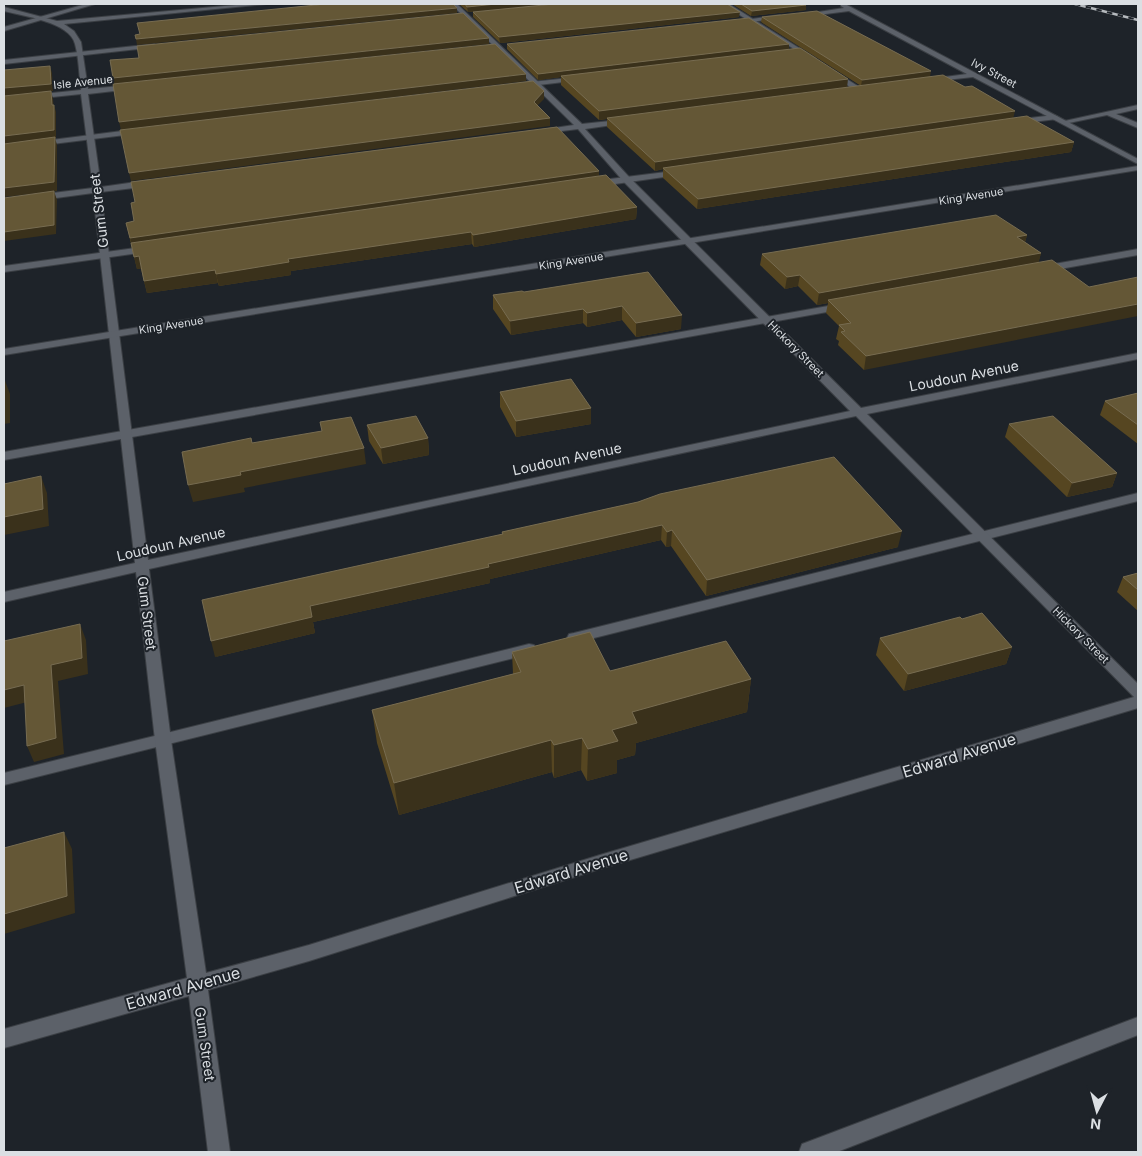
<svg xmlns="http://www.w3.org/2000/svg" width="1142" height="1156" viewBox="0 0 1142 1156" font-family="Inter,sans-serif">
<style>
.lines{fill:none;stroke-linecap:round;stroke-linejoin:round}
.service-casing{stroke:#3b3f44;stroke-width:2}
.minor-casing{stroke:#3b3f44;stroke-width:2}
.tertiary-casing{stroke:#3b3f44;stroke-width:2}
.service{fill:#5c6169;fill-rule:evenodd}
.minor{fill:#5c6169;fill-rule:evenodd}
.tertiary{fill:#5c6169;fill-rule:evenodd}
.rail-casing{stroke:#b5b9bd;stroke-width:2.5}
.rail{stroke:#1e2329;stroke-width:2;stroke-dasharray:5.5;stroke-linecap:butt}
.wall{fill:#564621}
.shaded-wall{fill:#3a311b}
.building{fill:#645736;stroke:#776c51}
.labels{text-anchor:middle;stroke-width:4;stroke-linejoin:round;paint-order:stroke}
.far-street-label{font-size:11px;fill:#dbdfe3;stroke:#1e2329}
.street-label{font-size:14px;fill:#dbdfe3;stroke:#1e2329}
.near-street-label{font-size:16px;fill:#dbdfe3;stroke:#1e2329}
</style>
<rect width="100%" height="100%" fill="#1e2329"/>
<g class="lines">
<defs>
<g id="service">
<polygon points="86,4 95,4 4,31 4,27"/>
<polygon points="722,4 729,4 815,58 810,59"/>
<polygon points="154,44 157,46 156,47 4,64 4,60"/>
<polygon points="832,70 834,71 864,90 857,92 830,73 829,72"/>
<polygon points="578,77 581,79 580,80 522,87 518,85 522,83"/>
<polygon points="1138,105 1138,109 1116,114 1138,123 1138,128 1107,115 1064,124 1060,122"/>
<polygon points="1054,115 1058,117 1057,119 1015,124 1011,122 1015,120"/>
<polygon points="138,129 141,129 141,133 4,150 4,146"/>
<polygon points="682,170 686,172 685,174 594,187 590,184 594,181"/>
<polygon points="150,246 155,249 153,251 4,272 4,266"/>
<polygon points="1138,249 1138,255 1043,272 1038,269 1043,266"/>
<polygon points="845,303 849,304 849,308 4,460 4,452"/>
<polygon points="1138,493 1138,501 574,643 569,642 567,638 569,634 574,633"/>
<polygon points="529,644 534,645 536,649 534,653 4,785 4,773"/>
<polygon points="1138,1017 1138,1035 837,1152 799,1152 802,1144 810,1141"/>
</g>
<g id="minor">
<path d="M247 4H267L64 24 74 31 81 42 88 89 131 85 135 87 131 89 88 94 101 187 150 180 154 183 150 186 101 192 148 560 850 411 624 182 578 129 538 134 537 132 541 130 574 125 451 4H457L582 124 629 119 630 121 626 123 585 129 630 178 861 408 1138 353V359L867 414 1138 684V708L600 869 309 961 208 990 230 1152H208L189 996 4 1048V1029L187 978 155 740 136 572 4 602V592L135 563 93 193 4 205V199L93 188 81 94 4 102V98L81 90C79 75 79 58 75 44 70 22 23 16 4 11V7L57 21ZM856 416 1134 697 600 855 309 945 206 973 171 740 149 569 429 507Z"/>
<polygon points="841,4 845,4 1138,159 1138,164 973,77 928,82 928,80 930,79 967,74 849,11 802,17 799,15 844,8 841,6"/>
<polygon points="780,15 782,18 734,24 731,22"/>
</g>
<polygon id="tertiary" points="1138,166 1138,170 4,355 4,349"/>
</defs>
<!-- service casing -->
<use href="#service" class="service-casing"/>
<!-- minor casing -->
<use href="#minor" class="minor-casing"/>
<!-- tertiary casing -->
<use href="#tertiary" class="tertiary-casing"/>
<!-- service -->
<use href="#service" class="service"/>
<!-- minor -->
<use href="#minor" class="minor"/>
<!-- tertiary -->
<use href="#tertiary" class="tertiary"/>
<defs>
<polyline id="rail" points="1075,4 1138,20"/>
</defs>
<!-- rail casing -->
<use href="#rail" class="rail-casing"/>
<!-- rail -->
<use href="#rail" class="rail"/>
</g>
<!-- wall -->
<g class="wall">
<polygon points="459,4 550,4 468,12"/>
<polygon points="732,4 804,4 806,10 751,16"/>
<polygon points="473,12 739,17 500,43 473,17"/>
<polygon points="762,17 930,77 1013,118 1074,142 1071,152 697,209 663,178 663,169 655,171 607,127 607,119 599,120 561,85 561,77 538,80 507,49 507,44 789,44 789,49 847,87 861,86 761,22"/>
<polygon points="599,171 599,176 637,207 636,219 474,247 472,244 291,271 291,275 219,286 218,283 147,293 141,269 137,269 126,223"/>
<polygon points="1027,235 1025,242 1041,253 1038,263 864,370 838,345 839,341 836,339 839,326 826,313 828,303 817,305 798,286 785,289 760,265 762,254"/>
<polygon points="648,272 681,329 636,337 622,320 587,327 583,323 511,335 493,309 493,295 524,292"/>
<polygon points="500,392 591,408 591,424 516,437 500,407"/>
<polygon points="1138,393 1138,444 1100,415 1105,401"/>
<polygon points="1009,424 1117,473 1112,487 1067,497 1005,437"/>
<polygon points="367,425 428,438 429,455 383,464 369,441"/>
<polygon points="638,502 898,547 706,596 671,546 666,547 661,540 490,579 490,583 313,622 315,633 215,657 502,534 502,532"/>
<polygon points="1138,573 1138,611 1117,592 1123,577"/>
<polygon points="962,619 1012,647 1006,664 904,691 876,655 880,638"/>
<polygon points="512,652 610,671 751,679 747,712 636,743 635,755 617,760 617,773 587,781 581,770 554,778 552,772 399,815 377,743 372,710 513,674"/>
</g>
<!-- shaded-wall -->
<g class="shaded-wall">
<polygon points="496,4 550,4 468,12 467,7"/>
<polygon points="806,5 806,10 751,16 752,11"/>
<polygon points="457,8 457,13 137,45 136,39"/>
<polygon points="740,12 739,17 500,43 499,37"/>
<polygon points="489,38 489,44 114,84 113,78"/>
<polygon points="789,44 789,50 561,76 561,77 538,80 538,74"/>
<polygon points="50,66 52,73 53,91 51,91 53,99 54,111 54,105 56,112 56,138 55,138 57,145 57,191 4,197 4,136 52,105 4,96 4,88"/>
<polygon points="931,71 930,77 861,86 862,80"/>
<polygon points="526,74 526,81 121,130 119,122"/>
<polygon points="848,79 847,88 599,120 599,111"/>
<polygon points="544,91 544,99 534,109 534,102"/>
<polygon points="1015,111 1013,119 663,168 663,169 655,171 655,162"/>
<polygon points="550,118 550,126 131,181 129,173"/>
<polygon points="1074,142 1071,152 697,209 698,199"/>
<polygon points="599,171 599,179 132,246 130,238"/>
<polygon points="54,191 57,200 56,234 4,241 4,232"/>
<polygon points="637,207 636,219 474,247 473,235"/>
<polygon points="471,232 472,244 291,271 291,275 219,286 216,274 288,259"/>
<polygon points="1027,235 1024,246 1017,237"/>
<polygon points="1041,253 1038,265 828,300 828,303 817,305 819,293"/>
<polygon points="139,256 142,269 137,269 134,257"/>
<polygon points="215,270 218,283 147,293 144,281"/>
<polygon points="800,275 798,286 785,289 787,277"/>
<polygon points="1138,304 1138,316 864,370 866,356"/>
<polygon points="622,306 622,320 587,327 587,313"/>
<polygon points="583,309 583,323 511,335 510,321"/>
<polygon points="682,315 681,329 636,337 636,323"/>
<polygon points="4,378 10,394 10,423 4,424"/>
<polygon points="591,408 591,424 516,437 516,421"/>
<polygon points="428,438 429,455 383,464 381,448"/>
<polygon points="364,448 366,464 244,488 245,492 193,502 188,485 240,472"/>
<polygon points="1117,473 1112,487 1067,497 1072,483"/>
<polygon points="41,476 47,493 49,526 4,535 4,517"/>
<polygon points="662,525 661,540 490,579 490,583 313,622 315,633 215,657 211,641 310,606 488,564"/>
<polygon points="672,530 671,546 666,547 667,532"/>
<polygon points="902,531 898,547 706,596 707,580"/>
<polygon points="80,624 86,640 88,674 58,681 64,754 34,762 27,746 51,665"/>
<polygon points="1012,647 1006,664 904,691 908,674"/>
<polygon points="751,679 747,712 636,743 635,755 617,760 617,773 587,781 588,749 612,730 632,712"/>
<polygon points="24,685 31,701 4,708 4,690"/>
<polygon points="582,738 581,770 554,778 554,745"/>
<polygon points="551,740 552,772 399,815 394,783"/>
<polygon points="64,832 72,849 75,913 4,934 4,914"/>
</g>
<!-- building -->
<g class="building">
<polygon points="326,4 453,4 457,8 136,39 135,35 140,34 137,23"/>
<polygon points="465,4 496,4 467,7"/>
<polygon points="554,4 727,4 740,12 499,37 473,12"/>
<polygon points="741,4 804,4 806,5 752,11"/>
<polygon points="817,11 931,71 862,80 762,17"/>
<polygon points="463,13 489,38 113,78 110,60 139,58 137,46"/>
<polygon points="749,18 789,44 538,74 507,44"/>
<polygon points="495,44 526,74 119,122 113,84"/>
<polygon points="800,48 848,79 599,111 561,76"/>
<polygon points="50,66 51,84 4,88 4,70"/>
<polygon points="943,75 965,87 972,86 1015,111 655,162 607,118"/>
<polygon points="533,81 544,91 534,102 550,118 129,173 120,130"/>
<polygon points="51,91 52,105 54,105 54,130 4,136 4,96"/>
<polygon points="1027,116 1074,142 698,199 663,168"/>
<polygon points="557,127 599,171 130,238 126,223 134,221 131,203 135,202 131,182"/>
<polygon points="55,137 54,182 4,188 4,144"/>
<polygon points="606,175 637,207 473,235 471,232 288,259 289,262 216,274 215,270 144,281 139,256 134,257 131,243"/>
<polygon points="54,191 54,225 4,232 4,198"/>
<polygon points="996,215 1027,235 1017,237 1041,253 819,293 800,275 787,277 762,254"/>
<polygon points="1052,260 1089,287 1138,277 1138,304 866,356 841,332 845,331 839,325 851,323 828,300"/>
<polygon points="648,272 682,315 636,323 622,306 587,313 583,309 510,321 493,295 522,291 524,292"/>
<polygon points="571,379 591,408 516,421 500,392"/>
<polygon points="1138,393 1138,425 1105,401"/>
<polygon points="416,416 428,438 381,448 367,425"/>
<polygon points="1053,416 1117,473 1072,483 1009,424"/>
<polygon points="351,417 364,448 240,472 241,475 188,485 182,452 251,438 252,443 322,431 320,422"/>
<polygon points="834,457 902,531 707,580 672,530 667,532 662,525 488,564 489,567 310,606 312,617 211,641 202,600 503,534 502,532 638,502 660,494"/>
<polygon points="41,476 43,509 4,517 4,484"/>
<polygon points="1138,573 1138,590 1123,577"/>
<polygon points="982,613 1012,647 908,674 880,638 960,617 962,619"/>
<polygon points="80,624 82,658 51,665 56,738 27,746 24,685 4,690 4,641"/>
<polygon points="590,632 610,671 726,641 751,679 632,712 637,723 612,730 618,741 588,749 582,738 554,745 551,740 394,783 372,710 521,672 512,652"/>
<polygon points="64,832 67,896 4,914 4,848"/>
</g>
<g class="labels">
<!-- far-street labels -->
<g class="far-street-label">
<text transform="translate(994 73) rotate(28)" y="4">Ivy Street</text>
<text transform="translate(83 82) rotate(-6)" y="4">Isle Avenue</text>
<text transform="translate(971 196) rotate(-9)" y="4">King Avenue</text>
<text transform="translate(571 261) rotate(-9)" y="4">King Avenue</text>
<text transform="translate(171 325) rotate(-9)" y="4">King Avenue</text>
<text transform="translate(796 349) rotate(45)" y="4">Hickory Street</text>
<text transform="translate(1081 635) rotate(45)" y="4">Hickory Street</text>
</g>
<!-- street labels -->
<g class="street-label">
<text transform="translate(99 211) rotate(-97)" y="5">Gum Street</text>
<text transform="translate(964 376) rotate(-11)" y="5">Loudoun Avenue</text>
<text transform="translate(567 459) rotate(-12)" y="5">Loudoun Avenue</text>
<text transform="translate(171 544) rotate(-13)" y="5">Loudoun Avenue</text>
<text transform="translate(147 613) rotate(83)" y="5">Gum Street</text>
<text transform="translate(205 1044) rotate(82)" y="5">Gum Street</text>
</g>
<!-- near-street labels -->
<g class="near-street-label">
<text transform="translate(959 755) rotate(-17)" y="6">Edward Avenue</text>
<text transform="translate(571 871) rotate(-17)" y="6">Edward Avenue</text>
<text transform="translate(183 988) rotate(-16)" y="6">Edward Avenue</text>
</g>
</g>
<!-- border -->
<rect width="1142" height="1156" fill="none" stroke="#dbdfe3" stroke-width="10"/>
<!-- north arrow -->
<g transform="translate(1097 1111) rotate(186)" stroke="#1e2329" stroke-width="4" paint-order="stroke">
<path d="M0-4L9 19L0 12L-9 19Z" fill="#dbdfe3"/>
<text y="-8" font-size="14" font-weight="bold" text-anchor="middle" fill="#dbdfe3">N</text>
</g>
</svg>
